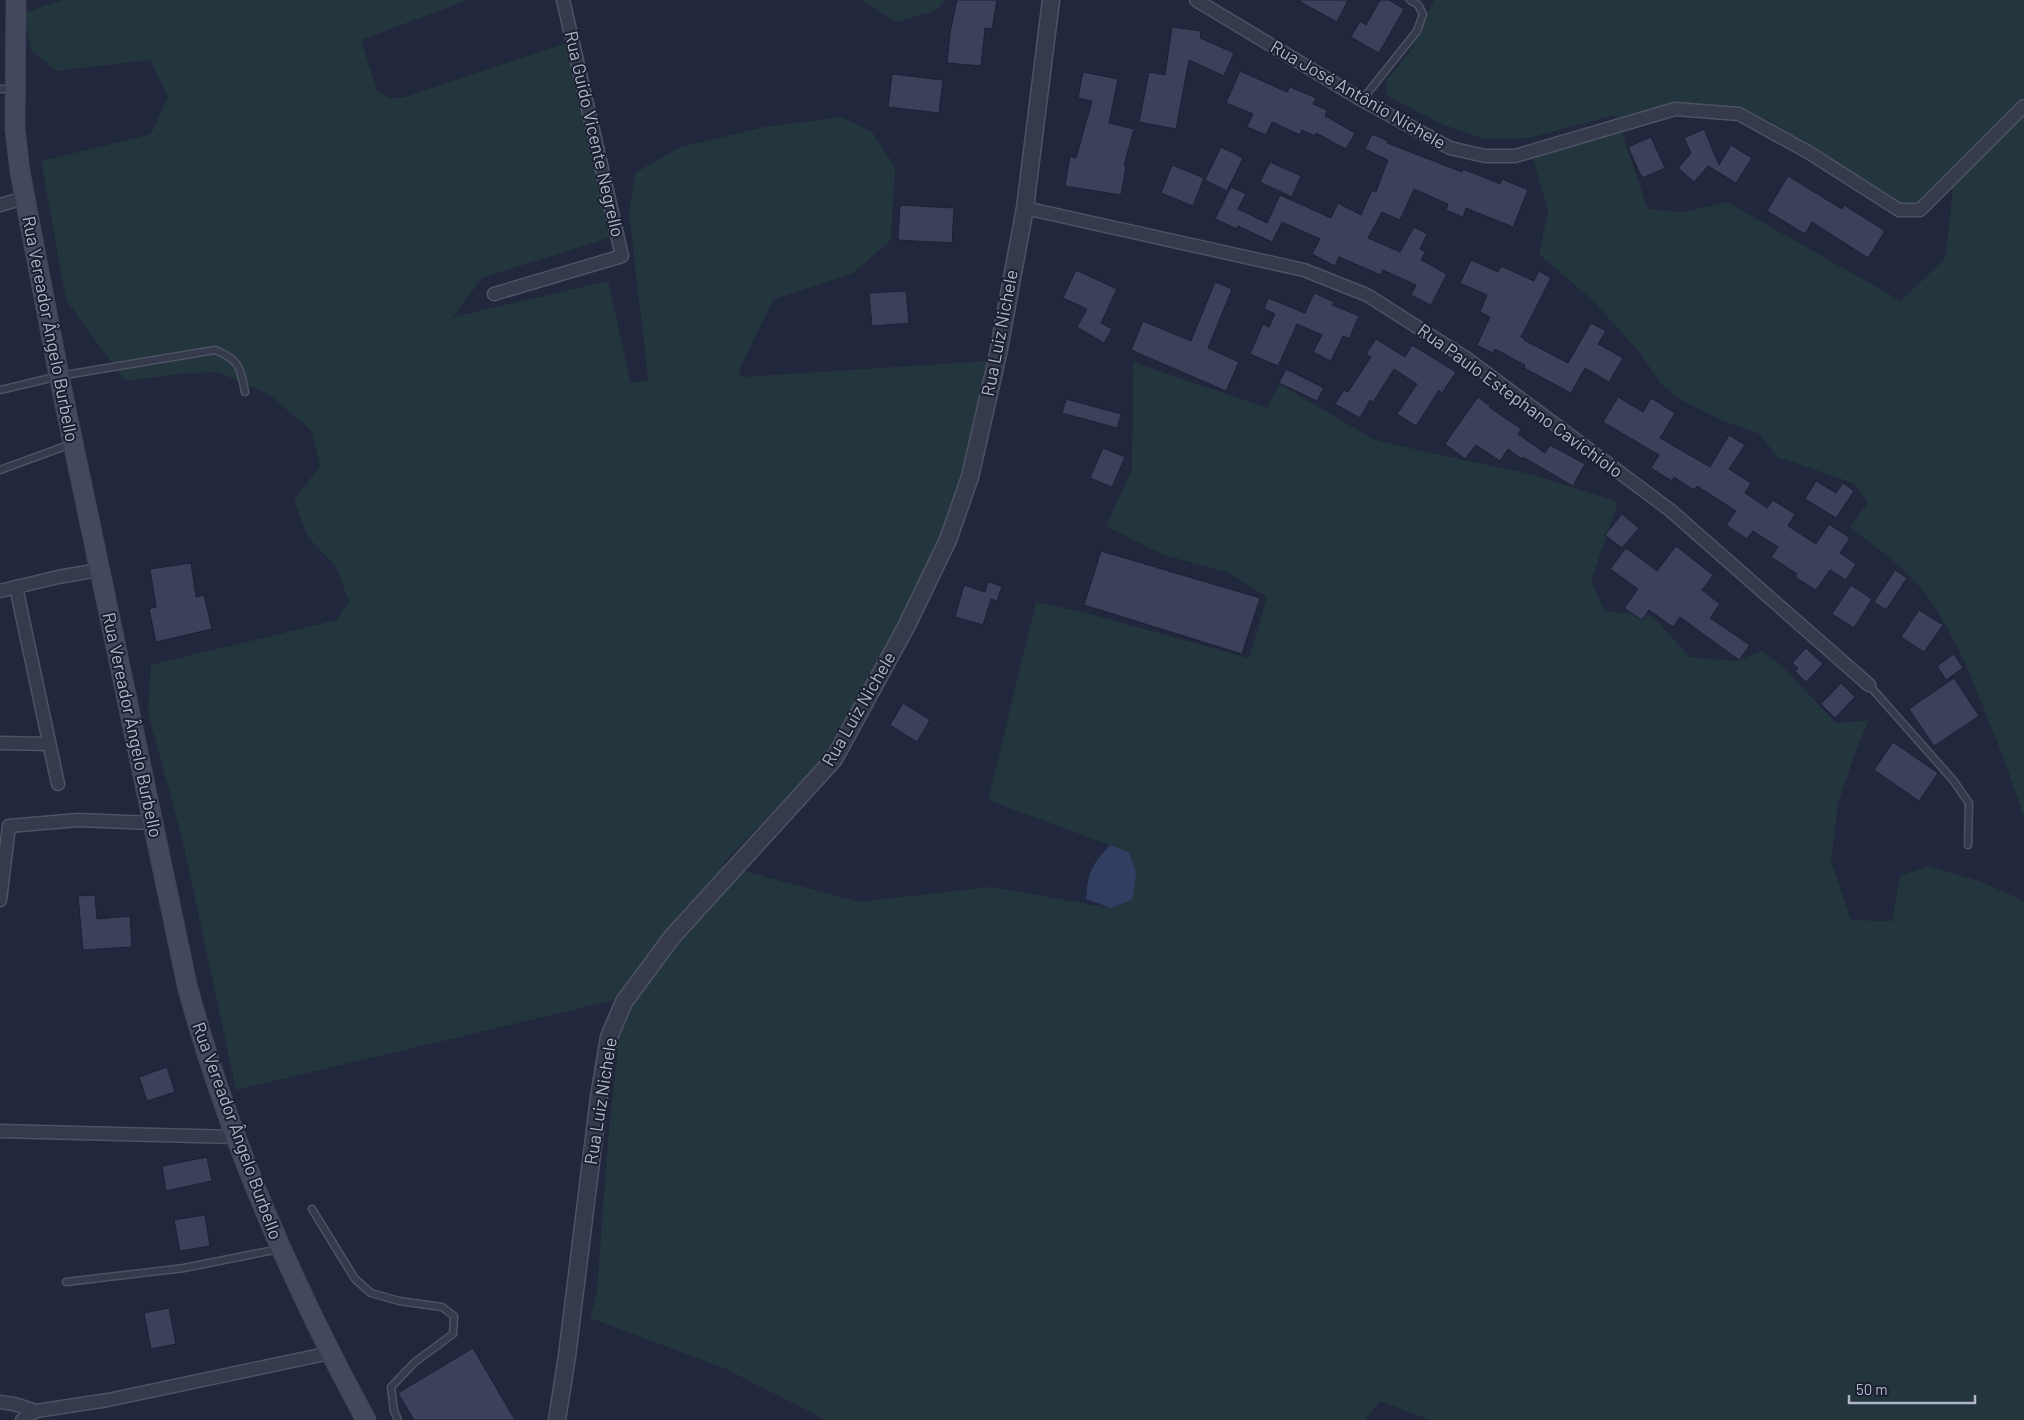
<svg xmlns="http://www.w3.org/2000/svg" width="2024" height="1420" viewBox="0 0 2024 1420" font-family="Barlow,sans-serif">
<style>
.green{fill:#23353d;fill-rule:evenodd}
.water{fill:#323d62}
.building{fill:#3b415a;stroke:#1c2133}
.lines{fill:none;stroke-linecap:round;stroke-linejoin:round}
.service-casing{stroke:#4d5264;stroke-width:9}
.minor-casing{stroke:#4d5264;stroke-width:15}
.tertiary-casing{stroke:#4d5264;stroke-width:19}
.secondary-casing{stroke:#3e4355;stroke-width:21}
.service{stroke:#353a4c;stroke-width:6}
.minor{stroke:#353a4c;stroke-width:12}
.tertiary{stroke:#353a4c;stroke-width:16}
.secondary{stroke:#43485f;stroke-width:19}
.labels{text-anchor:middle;stroke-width:4;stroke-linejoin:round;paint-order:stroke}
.street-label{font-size:18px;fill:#b0b5c8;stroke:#1b1f31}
</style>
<rect width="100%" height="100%" fill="#21273c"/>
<!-- green -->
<g class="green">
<polygon points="62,0 468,0 361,40 377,91 391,98 402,98 566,43 612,237 482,278 453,317 608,281 631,383 648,380 629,212 635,173 680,147 764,127 842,117 872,132 895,167 891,240 852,274 774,299 739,370 741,377 986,361 964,465 940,541 848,721 822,760 722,865 859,902 990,887 1111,908 1132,900 1128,852 988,800 1036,602 1083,612 1249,658 1267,597 1227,572 1163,555 1106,526 1132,469 1133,362 1267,408 1280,384 1373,439 1431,453 1531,474 1618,502 1591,581 1605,611 1653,616 1690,657 1736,661 1762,651 1781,665 1836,723 1869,720 1857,748 1838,804 1831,860 1851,920 1892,921 1900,876 1928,866 1982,882 2022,900 2024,903 2024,1420 1430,1420 1380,1401 1365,1420 826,1420 726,1369 590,1318 597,1291 608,1139 617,1057 615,1000 236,1090 182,838 148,713 151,665 336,620 349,601 336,567 307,536 294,500 320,466 311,430 268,394 218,372 179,374 125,381 66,300 41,161 151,134 168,96 150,60 56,71 31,50 23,13"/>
<polygon points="862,0 946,0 935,11 896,22"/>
<path d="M1434 0H2024V818C2013 783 2000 748 1986 714 1968 669 1950 624 1919 586 1900 563 1873 546 1850 527L1868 502 1853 483 1777 457 1760 434 1723 421 1681 400 1661 384 1640 353 1594 302 1539 254 1548 210 1532 156 1618 121 1614 115 1530 138 1484 139 1441 124 1386 95 1387 80 1410 51ZM1674 102 1735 108 1768 120 1898 204 1920 202 1953 190 1945 258 1901 301 1727 202 1682 212 1648 209 1618 121Z"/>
</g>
<!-- water -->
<path class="water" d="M1110 845 1129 852 1136 873 1132 900 1111 908 1086 899C1088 871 1091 866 1110 845Z"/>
<!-- building -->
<g class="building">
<polygon points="957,0 997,0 992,29 985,28 981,66 947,63 950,33"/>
<polygon points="1297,0 1348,0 1337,22"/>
<polygon points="1380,0 1389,0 1404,9 1379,53 1351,37 1360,21 1366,25"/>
<polygon points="1172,27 1201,31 1200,38 1234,53 1224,76 1189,60 1176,129 1139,122 1149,72 1165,75"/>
<polygon points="1240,71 1287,92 1290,87 1316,98 1313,104 1327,110 1325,116 1355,133 1346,149 1316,133 1315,136 1302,130 1300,135 1272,122 1266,135 1247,127 1253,114 1226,103"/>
<polygon points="1083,72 1118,79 1109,123 1134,129 1124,165 1126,166 1121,195 1065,186 1070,156 1076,158 1092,101 1078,98"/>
<polygon points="892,74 943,80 939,113 888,107"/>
<polygon points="1704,129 1719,165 1731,145 1752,158 1736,183 1708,166 1694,182 1678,168 1691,153 1684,138"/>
<polygon points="1372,134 1388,141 1387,143 1462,172 1463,169 1500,184 1502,179 1528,190 1513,227 1466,208 1463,217 1446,210 1448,204 1414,189 1400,220 1382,212 1368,238 1400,252 1414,227 1427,234 1420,249 1425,252 1421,260 1447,274 1431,305 1411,295 1416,285 1383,270 1381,275 1339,257 1335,266 1312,254 1320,239 1282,222 1272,242 1238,226 1237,229 1215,219 1231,187 1246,194 1238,209 1267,223 1280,195 1331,218 1338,203 1361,215 1372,190 1376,192 1388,160 1365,149"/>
<polygon points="1651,137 1665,168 1642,178 1628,147"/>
<polygon points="1221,147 1243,158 1227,191 1205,180"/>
<polygon points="1270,162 1301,176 1292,197 1260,182"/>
<polygon points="1172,165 1204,178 1193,206 1161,193"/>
<polygon points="1788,176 1842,209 1844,205 1885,231 1868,258 1812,222 1805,234 1767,211"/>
<polygon points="900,205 954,208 952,243 898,240"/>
<polygon points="1471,260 1498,272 1501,266 1534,281 1539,271 1551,278 1521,337 1525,339 1524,340 1568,363 1591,323 1606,331 1598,344 1623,358 1609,382 1585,368 1571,393 1524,368 1525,365 1495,349 1493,353 1477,345 1490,317 1480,312 1487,295 1460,283"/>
<polygon points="1076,270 1117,289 1101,323 1112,329 1104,343 1077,327 1087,309 1063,298"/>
<polygon points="1215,282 1232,289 1208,348 1239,362 1226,391 1131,350 1143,321 1191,341"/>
<polygon points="906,291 909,323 872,326 869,293"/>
<polygon points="1314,293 1334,302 1332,305 1359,316 1349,339 1343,336 1331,361 1313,352 1322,335 1297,324 1278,366 1250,354 1263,324 1269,327 1275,314 1264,309 1268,298 1305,313"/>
<polygon points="1376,339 1405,357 1412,345 1456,372 1442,393 1439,390 1416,426 1397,414 1417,384 1394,369 1373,402 1370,400 1360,418 1335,404 1344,390 1348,392 1371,357 1366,354"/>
<polygon points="1286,369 1324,388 1317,401 1279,383"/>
<polygon points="1478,397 1490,406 1489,407 1521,429 1518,434 1545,453 1550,445 1585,464 1573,486 1523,457 1522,459 1508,449 1500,461 1476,445 1465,459 1445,444"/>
<polygon points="1618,397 1643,412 1651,398 1675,413 1660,438 1710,467 1729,435 1745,445 1729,469 1751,483 1745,493 1767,508 1773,500 1795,514 1788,526 1816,544 1829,524 1850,538 1840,553 1856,564 1846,580 1830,570 1816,590 1795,577 1797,574 1771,557 1778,547 1753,531 1747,539 1726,525 1736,511 1697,486 1694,490 1674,477 1672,481 1651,468 1659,455 1603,422"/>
<polygon points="1066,399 1121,414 1117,428 1062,413"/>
<polygon points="1103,448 1125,457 1112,487 1090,478"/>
<polygon points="1816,481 1836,493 1843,483 1854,491 1836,518 1805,499"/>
<polygon points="1622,514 1639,528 1622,548 1605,535"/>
<polygon points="1676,546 1713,575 1702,590 1720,604 1710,618 1750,645 1739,660 1680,617 1673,627 1649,610 1642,620 1624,608 1638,589 1610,569 1626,548 1657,571"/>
<polygon points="1101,551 1260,598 1242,654 1084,605"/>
<polygon points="191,563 196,597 204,595 212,629 156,642 149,609 156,607 150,569"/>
<polygon points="1895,570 1907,578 1886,610 1874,602"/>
<polygon points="988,582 1002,586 997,601 991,599 983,625 955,617 964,585 985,592"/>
<polygon points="1851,585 1872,599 1854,628 1832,614"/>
<polygon points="1919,610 1943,625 1924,652 1901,637"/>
<polygon points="1806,648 1823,664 1806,682 1795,671 1798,668 1792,663"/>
<polygon points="1954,654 1963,668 1946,680 1937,666"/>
<polygon points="1954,678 1979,716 1934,746 1909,709"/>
<polygon points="1841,683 1855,697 1835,718 1821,704"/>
<polygon points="903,703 930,720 917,742 890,725"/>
<polygon points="1893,742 1938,773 1919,801 1874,770"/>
<polygon points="95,895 97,919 130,916 132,947 83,950 78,896"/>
<polygon points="167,1067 175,1092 147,1101 139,1077"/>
<polygon points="207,1157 212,1181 166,1191 162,1166"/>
<polygon points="205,1215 210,1246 180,1251 174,1220"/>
<polygon points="169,1308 176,1344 151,1349 144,1313"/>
<polygon points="473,1348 515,1420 414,1420 398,1393"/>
</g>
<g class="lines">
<defs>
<g id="service">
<polyline points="0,89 13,89"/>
<polyline points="1362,100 1417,31 1423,14 1418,5 1410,0"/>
<path d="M0 390 59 376 215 350C240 360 240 367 245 392"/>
<polyline points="0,470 71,444"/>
<polyline points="1869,685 1953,780 1969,803 1968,845"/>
<polyline points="312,1209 355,1279 371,1293 399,1301 442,1307 454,1316 453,1334 415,1362 391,1387 394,1411 398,1420"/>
<polyline points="66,1282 184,1268 279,1249"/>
</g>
<g id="minor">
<polyline points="1196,0 1362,100 1450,148 1485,156 1515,156 1675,109 1739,114 1808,152 1899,210 1920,210 2024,106"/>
<polyline points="0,205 24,198"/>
<polyline points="1025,208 1304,270 1367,295 1466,358 1670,510 1869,685"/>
<polyline points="494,294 622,256 563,0"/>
<polyline points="16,587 58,784"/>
<polyline points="0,591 58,577 99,570"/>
<polyline points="0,743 49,744"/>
<polyline points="0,900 9,826 78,820 152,823"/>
<polyline points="0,1131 236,1137"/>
<polyline points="0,1402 14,1404 36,1411"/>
<polyline points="22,1420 36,1411 108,1400 330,1353"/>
</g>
<polyline id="tertiary" points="557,1420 567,1356 599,1097 609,1037 624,1002 672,937 834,759 906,627 948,540 970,477 998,354 1025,208 1051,0"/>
<path id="secondary" d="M16 0 15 129 20 172 59 376 187 985C228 1138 291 1282 366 1420"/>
</defs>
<!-- service casing -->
<use href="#service" class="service-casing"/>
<!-- minor casing -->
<use href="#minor" class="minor-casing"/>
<!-- tertiary casing -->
<use href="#tertiary" class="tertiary-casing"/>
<!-- secondary casing -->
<use href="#secondary" class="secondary-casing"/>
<!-- service -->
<use href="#service" class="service"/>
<!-- minor -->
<use href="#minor" class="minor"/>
<!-- tertiary -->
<use href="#tertiary" class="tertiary"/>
<!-- secondary -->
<use href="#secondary" class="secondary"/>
</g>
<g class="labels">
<!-- street labels -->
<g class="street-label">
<text transform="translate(1358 95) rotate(30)" y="6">Rua José Antônio Nichele</text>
<text transform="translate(594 134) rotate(77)" y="6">Rua Guido Vicente Negrello</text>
<text transform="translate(50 329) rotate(79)" y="6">Rua Vereador Ângelo Burbello</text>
<text transform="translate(1000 333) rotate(-79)" y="6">Rua Luiz Nichele</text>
<text transform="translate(1520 401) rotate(36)" y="6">Rua Paulo Estephano Cavichiolo</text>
<text transform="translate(859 709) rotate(-60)" y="6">Rua Luiz Nichele</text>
<text transform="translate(132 725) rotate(78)" y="6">Rua Vereador Ângelo Burbello</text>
<text transform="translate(601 1101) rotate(-81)" y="6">Rua Luiz Nichele</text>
<text transform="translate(237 1131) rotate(70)" y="6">Rua Vereador Ângelo Burbello</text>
</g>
</g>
<!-- scale -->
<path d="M1849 1395v8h126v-8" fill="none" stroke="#b0b5c8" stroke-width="2.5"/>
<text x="1856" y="1395" font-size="15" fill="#b0b5c8" stroke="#1b1f31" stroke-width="4" paint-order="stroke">50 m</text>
</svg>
